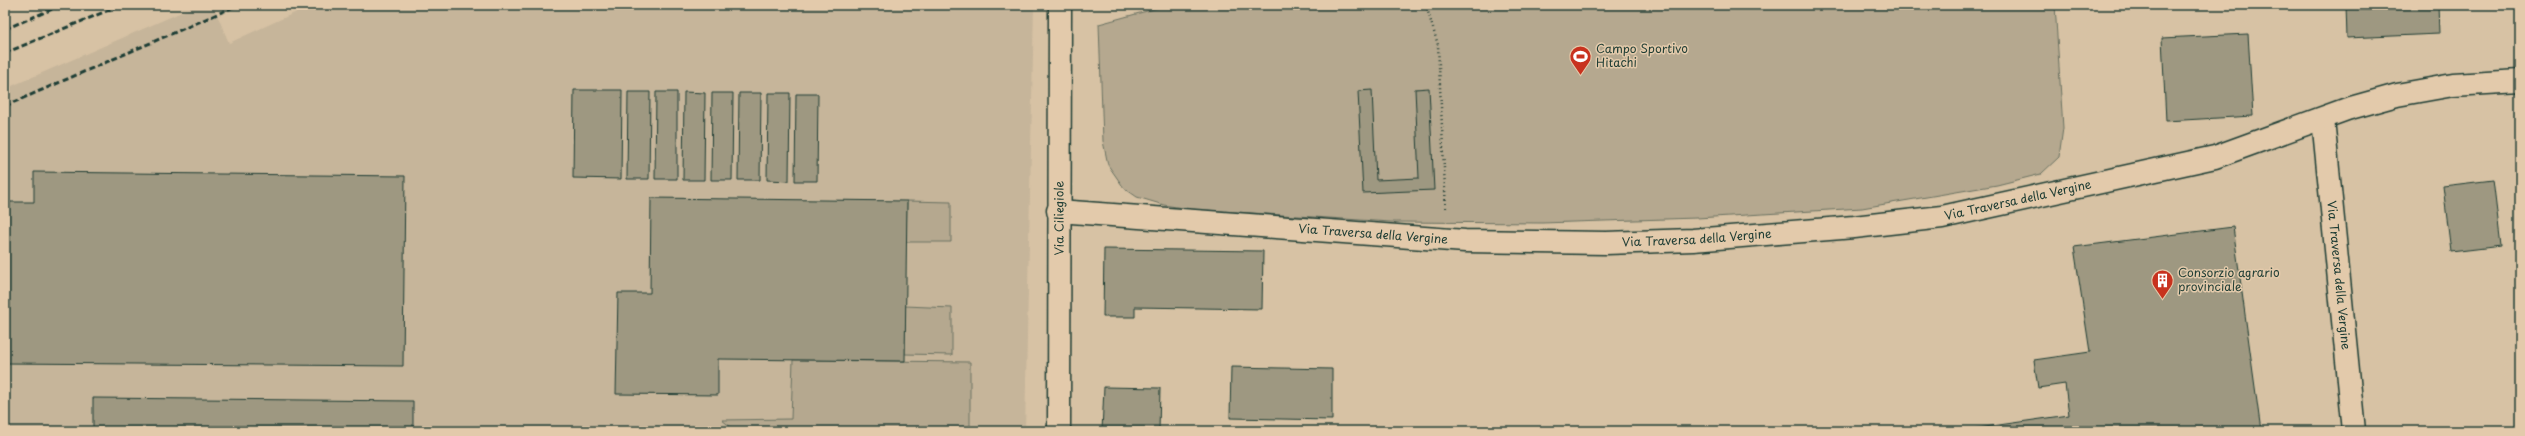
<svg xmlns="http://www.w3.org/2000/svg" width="2525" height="436" viewBox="0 0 2525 436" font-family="'Playpen Sans',sans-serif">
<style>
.built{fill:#c6b59a}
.green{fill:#b5a88f;stroke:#6a7262}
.building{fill:#9e9881;stroke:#1f3d34}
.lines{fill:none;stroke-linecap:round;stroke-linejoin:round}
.minor-casing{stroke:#1f3d34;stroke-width:25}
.path{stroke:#1f3d34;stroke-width:2.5;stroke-dasharray:1 3;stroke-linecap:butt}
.minor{stroke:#e3caab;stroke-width:22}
.rail{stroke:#1f3d34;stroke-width:3;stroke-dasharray:6 3;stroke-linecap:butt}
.labels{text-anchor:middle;stroke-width:3;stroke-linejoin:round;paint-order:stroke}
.poi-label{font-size:12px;fill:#1f3d34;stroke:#e3caab;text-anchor:start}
.street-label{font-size:12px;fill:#1f3d34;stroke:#e3caab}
</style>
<rect width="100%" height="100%" fill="#d7c2a4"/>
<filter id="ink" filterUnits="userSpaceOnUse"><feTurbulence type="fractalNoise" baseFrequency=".025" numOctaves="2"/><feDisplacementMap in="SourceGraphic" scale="8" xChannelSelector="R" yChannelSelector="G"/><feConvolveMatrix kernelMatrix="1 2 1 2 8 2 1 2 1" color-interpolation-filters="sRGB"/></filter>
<g filter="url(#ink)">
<!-- built -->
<polygon class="built" points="198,5 213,5 229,43 312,5 1034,5 1025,431 5,431 5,89"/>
<!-- green -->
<g class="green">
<polygon points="1169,5 2055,5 2063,128 2059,157 2041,174 1997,185 1862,208 1697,218 1542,223 1391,222 1189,209 1164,205 1137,197 1124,188 1108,165 1103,141 1099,24"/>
<polygon points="907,201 951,202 951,242 906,242"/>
<polygon points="905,306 952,308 952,355 905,354"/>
<polygon points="793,360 970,362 970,431 736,431 722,420 791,419"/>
</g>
<!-- building -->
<g class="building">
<polygon points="2346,5 2438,5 2439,34 2347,38"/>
<polygon points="2248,34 2253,116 2166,121 2162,38"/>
<polygon points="1429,88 1434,190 1363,193 1358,91 1372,90 1376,180 1419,178 1415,89"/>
<polygon points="574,90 622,90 621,179 573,178"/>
<polygon points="628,92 650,92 649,179 627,179"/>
<polygon points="656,92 677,92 677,179 655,179"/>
<polygon points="684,92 705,93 704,180 683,180"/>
<polygon points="712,93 733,93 732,180 711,180"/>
<polygon points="739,93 761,93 760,180 738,180"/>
<polygon points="768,93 790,93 789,181 767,180"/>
<polygon points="796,94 818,94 817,181 795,181"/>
<polygon points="34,172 405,176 403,366 5,363 5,202 34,202"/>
<polygon points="2493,180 2501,246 2451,252 2443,186"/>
<polygon points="651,198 907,201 905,361 718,359 718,395 616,394 618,293 650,293"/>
<polygon points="2233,227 2261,431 1957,431 2069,415 2065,384 2038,388 2034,360 2090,352 2074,247"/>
<polygon points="1104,249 1263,251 1262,309 1135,307 1135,317 1103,317"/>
<polygon points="1231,367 1332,369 1332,420 1230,418"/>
<polygon points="1104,387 1160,388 1159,431 1102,431"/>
<polygon points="93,398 413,401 413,431 93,431"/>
</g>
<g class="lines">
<defs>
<g id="minor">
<path id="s1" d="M2323 119 2354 431"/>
<path id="s2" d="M1058 211 1465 241 1606 243 1693 240 1854 227 1942 217 2215 157 2347 109 2397 95 2453 85 2520 81"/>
<path id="s3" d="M1059 431 1060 5"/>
</g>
</defs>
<!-- minor casing -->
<use href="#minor" class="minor-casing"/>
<!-- path -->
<polyline class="path" points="1426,5 1438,45 1446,210"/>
<!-- minor -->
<use href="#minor" class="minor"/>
<!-- rail -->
<g class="rail">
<polyline points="5,29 62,5"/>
<polyline points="5,53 121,5"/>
<polyline points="5,106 238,5"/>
</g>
</g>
</g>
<!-- icons -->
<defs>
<symbol id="stadium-pin" viewBox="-11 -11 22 30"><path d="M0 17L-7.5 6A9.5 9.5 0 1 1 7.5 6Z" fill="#c8321e" stroke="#e3caab"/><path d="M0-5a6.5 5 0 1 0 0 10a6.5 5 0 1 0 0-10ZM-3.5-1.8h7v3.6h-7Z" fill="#fff"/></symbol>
<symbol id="building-pin" viewBox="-11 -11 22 30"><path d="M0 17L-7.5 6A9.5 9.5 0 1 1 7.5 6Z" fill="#c8321e" stroke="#e3caab"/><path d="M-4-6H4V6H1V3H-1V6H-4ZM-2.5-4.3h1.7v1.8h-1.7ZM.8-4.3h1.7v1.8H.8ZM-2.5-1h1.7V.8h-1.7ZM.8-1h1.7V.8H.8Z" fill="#fff"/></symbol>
</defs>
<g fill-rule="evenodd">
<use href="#stadium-pin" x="1568" y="44" width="25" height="34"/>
<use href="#building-pin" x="2150" y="268" width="25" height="34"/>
</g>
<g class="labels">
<!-- poi labels -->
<g class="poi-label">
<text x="1596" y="53">Campo Sportivo<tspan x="1596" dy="14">Hitachi</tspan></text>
<text x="2178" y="277">Consorzio agrario<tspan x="2178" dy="14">provinciale</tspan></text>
</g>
<!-- street labels -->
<g class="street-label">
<text dy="4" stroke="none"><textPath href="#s2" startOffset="964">Via Traversa della Vergine</textPath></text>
<text dy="4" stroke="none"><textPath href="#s3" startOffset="213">Via Ciliegiole</textPath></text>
<text dy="4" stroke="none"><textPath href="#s2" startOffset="316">Via Traversa della Vergine</textPath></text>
<text dy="4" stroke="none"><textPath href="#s2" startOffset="640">Via Traversa della Vergine</textPath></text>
<text dy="4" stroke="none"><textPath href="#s1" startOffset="157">Via Traversa della Vergine</textPath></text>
</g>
</g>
<!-- margin -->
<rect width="2525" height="436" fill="none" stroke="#e3caab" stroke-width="20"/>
<rect x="10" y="10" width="2505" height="416" fill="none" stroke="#1f3d34" stroke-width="1.5" filter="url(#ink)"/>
</svg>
